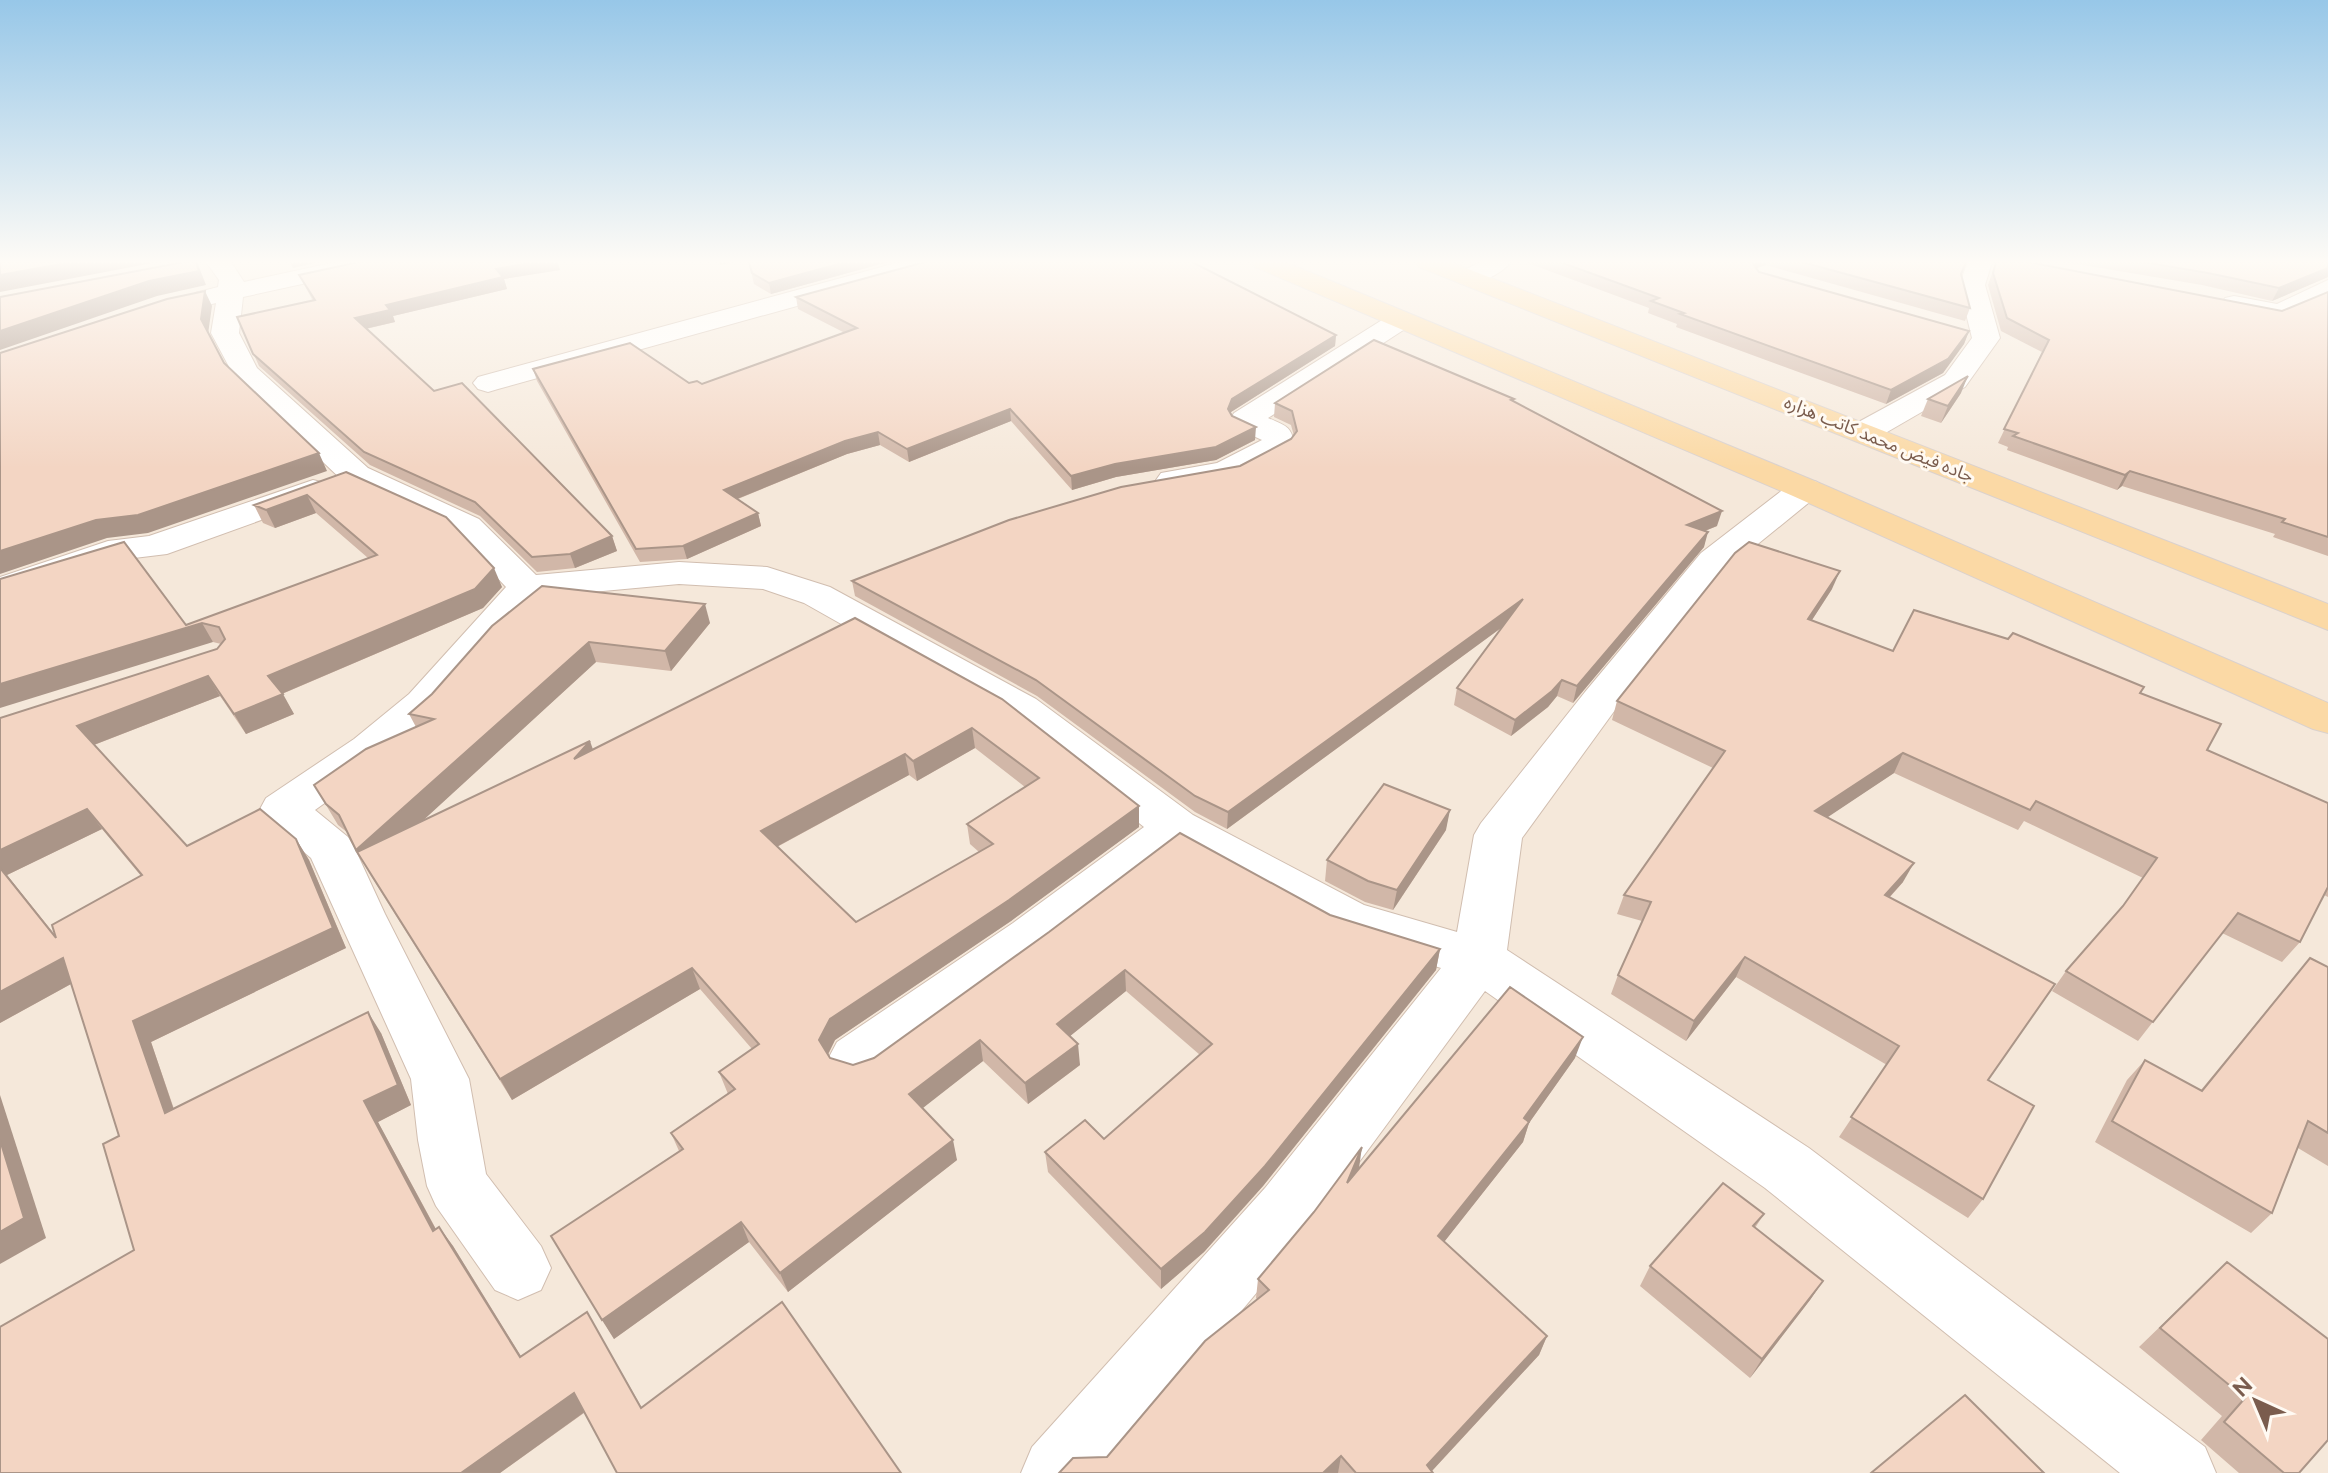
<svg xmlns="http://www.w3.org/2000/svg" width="2328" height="1473" viewBox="0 0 2328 1473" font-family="Raleway,'Noto Sans Arabic',sans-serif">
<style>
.residential{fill:#f5e8da}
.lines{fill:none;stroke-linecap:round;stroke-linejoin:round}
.minor-casing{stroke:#d1beb0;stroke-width:2}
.major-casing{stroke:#dad1cd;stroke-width:2}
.minor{fill:#fff;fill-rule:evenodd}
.major{fill:#fbd9a5;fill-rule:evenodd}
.wall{fill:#d1b7a8;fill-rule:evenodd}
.shaded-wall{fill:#aa9588}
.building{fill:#f3d5c3;stroke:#aa9588;stroke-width:2;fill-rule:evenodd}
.labels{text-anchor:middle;stroke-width:6;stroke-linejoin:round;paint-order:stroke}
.far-street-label{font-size:18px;fill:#7a5c4d;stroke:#fffaf3}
</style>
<rect width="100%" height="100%" fill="#fdf6ec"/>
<!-- residential -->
<rect class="residential" x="0" y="262" width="2328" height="1211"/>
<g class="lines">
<defs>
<g id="minor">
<polygon points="206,262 231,262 244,282 336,262 383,262 380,267 243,297 239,333 257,368 368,468 479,519 536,575 679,562 767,567 830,587 1036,699 1193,815 1364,905 1457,932 1474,835 1481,823 1585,692 1701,553 1793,482 1805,479 1817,482 1822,489 1817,496 1727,569 1615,710 1522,838 1507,950 1809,1148 2205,1447 2216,1473 2120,1473 1765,1188 1485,991 1309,1230 1106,1473 1021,1473 1032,1447 1265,1188 1441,968 1329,933 1179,850 1049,951 877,1076 857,1083 837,1076 828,1059 837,1042 1013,923 1144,827 1006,717 804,603 763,589 679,584 538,597 439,712 386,759 315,810 348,837 355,849 385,914 469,1079 486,1174 541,1246 551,1268 541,1290 518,1300 495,1290 436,1206 427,1186 418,1140 411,1079 311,858 266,820 260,809 266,798 354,739 409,694 506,587 455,533 344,482 235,378 211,333 216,303 204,306 195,303 191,298 195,293 218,287 219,280"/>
<polygon points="900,262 940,262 937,267 498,389 488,392 478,389 473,383 478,377"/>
<path d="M1480 262H1511C1500 275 1476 287 1459 283L1455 278 1459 273Z"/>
<polygon points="1968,262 1992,262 1985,285 2000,338 1965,387 1875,439 1864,441 1853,439 1848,432 1853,425 1945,375 1972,338 1959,285"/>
<polygon points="2328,280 2328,298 2281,321 2225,310 2221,304 2225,298 2234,296 2277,304"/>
<path d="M1399 313 1408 315 1412 321 1408 327 1268 418C1284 425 1292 426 1294 444L1289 451C1253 470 1203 498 1161 487L1156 480 1161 473 1217 463 1262 440 1234 427 1230 420 1234 413 1390 315Z"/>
<polygon points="313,480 325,483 330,490 325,497 167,554 126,559 0,600 0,577 108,541 149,536"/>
</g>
<g id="major">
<polygon points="1252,262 1285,262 1817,482 2328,703 2328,733 2313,729 1793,496 1255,267"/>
<polygon points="1416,262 1450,262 2328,604 2328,630 1419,267"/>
</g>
</defs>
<!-- minor casing -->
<use href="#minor" class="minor-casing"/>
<!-- major casing -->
<use href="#major" class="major-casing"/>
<!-- minor -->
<use href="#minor" class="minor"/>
<!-- major -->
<use href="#major" class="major"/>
</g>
<!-- wall -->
<g class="wall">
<polygon points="749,262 888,262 771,294 754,284"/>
<polygon points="925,262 1195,262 1195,263 1336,335 1335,346 1231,412 1231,414 1255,440 1216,460 1116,477 1072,490 1011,421 909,462 880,445 847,454 738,499 758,513 761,526 687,559 640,562 537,381 533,369 702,384 845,333 798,309 796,297"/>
<polygon points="1525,262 1967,262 1961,274 1970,308 1965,321 1766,265 1756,268 1759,272 1969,331 1964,344 1943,373 1886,404 1676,327 1677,324 1648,313 1649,308"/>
<polygon points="1996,262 2028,262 2282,311 2328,292 2328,556 2273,537 2275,534 2122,486 2117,490 2007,450 2008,447 1998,443 2042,352 2001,331 1988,285"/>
<polygon points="2065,262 2328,262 2328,277 2272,301 2202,285"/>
<polygon points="560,270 504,279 507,289 393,316 395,322 366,329 434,391 612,536 617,551 575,568 537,572 480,516 370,465 259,366 237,317 313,301 299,275"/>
<polygon points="1961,393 1941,423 1921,416 1928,399"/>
<polygon points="1514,399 1513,402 1717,526 1705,531 1704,547 1573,703 1557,696 1548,707 1511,736 1454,705 1457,688 1501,628 1227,829 1195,812 1037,696 855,596 852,581 1240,466 1291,439 1294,436 1291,425 1274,417 1275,403"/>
<path d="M346 472 502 587 483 608 282 694 294 714 246 734 220 696 94 745 187 846 296 839 309 860 346 948 151 1042 174 1109 381 1033 411 1105 378 1122 436 1229 439 1227 453 1246 521 1356 587 1312 642 1408 901 1473 584 1413 500 1473 134 1250 119 1136 71 984 0 1023V718L217 649 221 644 213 642 186 625 368 558 316 513 275 528 263 523 254 505ZM102 829 141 876 56 936 7 875Z"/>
<polygon points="1832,589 1812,620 1893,651 2140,693 2207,750 2328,803 2328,897 2324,895 2300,942 2282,962 2222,933 2138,1041 2052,991 2066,971 2122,907 2143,878 2024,821 2018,830 1894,773 1827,817 1903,882 1890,897 1988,1080 1983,1199 1968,1218 1839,1137 1887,1065 1736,977 1686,1041 1611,994 1618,975 1642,921 1617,914 1624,895 1713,768 1612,720 1617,701"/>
<path d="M855 618 1139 806V827L1011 921 835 1040 828 1055 830 1058 853 1065 874 1058 1049 932 1330 915 1440 949 1436 970 1263 1186 1204 1252 1161 1289 1048 1172 1045 1152 1104 1139 1200 1055 1126 991 1070 1036 1080 1065 1028 1104 983 1061 922 1108 957 1160 788 1292 749 1242 614 1339 551 1236 679 1151 671 1133 728 1094 719 1072 752 1049 700 989 512 1100 369 873 348 833 338 825 314 785 416 727 409 714 432 694 492 626 710 623 671 671 596 662 423 820 593 750ZM975 748 1025 787 967 824 970 844 979 852 856 922 777 847 909 775 917 781Z"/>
<polygon points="1446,830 1393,910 1365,902 1325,881 1327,860"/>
<polygon points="2310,958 2328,967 2328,1166 2298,1148 2272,1213 2251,1233 2095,1142 2127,1080 2145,1060 2201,1090"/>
<polygon points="1575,1058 1529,1123 1523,1142 1444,1242 1547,1336 1539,1355 1432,1471 1433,1473 1059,1473 1107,1457 1257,1299 1256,1298 1258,1279 1359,1168 1357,1171"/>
<polygon points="1764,1214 1755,1228 1823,1281 1810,1300 1750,1378 1640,1286 1650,1266"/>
<polygon points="2227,1262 2299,1473 2239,1473 2201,1440 2222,1416 2139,1347"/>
</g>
<!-- shaded-wall -->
<g class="shaded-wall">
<polygon points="72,262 158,262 0,292 0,275"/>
<polygon points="197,262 206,285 157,296 0,350 0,331"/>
<polygon points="290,262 320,262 293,268"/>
<polygon points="534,262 558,262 560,270 504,279 507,289 393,316 395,322 360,330 355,318 386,305 496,269"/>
<polygon points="719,262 737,262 720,265"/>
<polygon points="846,262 888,262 771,294 769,283"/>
<polygon points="1754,262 1767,262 1766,265 1754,269 1749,276"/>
<polygon points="2328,268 2328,277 2272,301 2279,288"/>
<polygon points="205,291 212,306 208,334 201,319"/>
<polygon points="1969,331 1964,344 1943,373 1886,404 1891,390"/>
<polygon points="1336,335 1335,346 1231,412 1227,421 1228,409 1232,399"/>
<polygon points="1968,376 1961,393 1941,423 1948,406"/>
<polygon points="1010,409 1011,421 909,462 907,449"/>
<polygon points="1256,427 1255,440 1216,460 1116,477 1072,490 1071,476"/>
<polygon points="878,432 880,445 847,454 727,503 724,490 845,441"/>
<polygon points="319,453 327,471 148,533 107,538 0,574 0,551 96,520"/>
<polygon points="2130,471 2122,486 2117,490 2125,475"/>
<polygon points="307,495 316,513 275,528 266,510"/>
<polygon points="1722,511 1717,526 1682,540 1687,525"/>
<polygon points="758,513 761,526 687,559 683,546"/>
<polygon points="1708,532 1704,547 1573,703 1577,686"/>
<polygon points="612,536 617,551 575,568 570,554"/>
<polygon points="494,568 502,587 483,608 279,695 268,676"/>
<polygon points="1840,571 1832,589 1801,637 1808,619"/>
<polygon points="1523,599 1520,614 1227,829 1228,812"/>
<polygon points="705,604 710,623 671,671 665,651"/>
<polygon points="202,623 213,642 0,708 0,684"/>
<polygon points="589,642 596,662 369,870 356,850"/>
<polygon points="208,676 220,696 91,746 77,726"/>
<polygon points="1562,680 1557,696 1548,707 1511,736 1515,720"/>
<polygon points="283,694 294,714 246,734 234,714"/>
<polygon points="972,728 975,748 917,781 913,761"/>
<polygon points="590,741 597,761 574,759"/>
<polygon points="1903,753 1894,773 1807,831 1815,811"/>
<polygon points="905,754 909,775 767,852 761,831"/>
<polygon points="1139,806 1139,827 1011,921 835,1040 825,1060 819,1040 830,1019"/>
<polygon points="87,809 102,829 7,875 74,959 0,868 0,850"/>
<polygon points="1450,810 1446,830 1393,910 1397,890"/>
<polygon points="296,839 309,860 346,948 151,1042 182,1134 165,1113 133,1021"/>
<polygon points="1914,863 1903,882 1874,914 1885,895"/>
<polygon points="1440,949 1436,970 1263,1186 1204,1252 1161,1289 1161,1269"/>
<polygon points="1745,957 1736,977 1686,1041 1694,1021"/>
<polygon points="63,958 80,979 0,1023 0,992"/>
<polygon points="692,968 700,989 512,1100 500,1079"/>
<polygon points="1125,970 1126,991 1059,1045 1057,1024"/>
<polygon points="368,1012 381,1033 411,1105 378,1122 447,1250 433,1231 364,1101"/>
<polygon points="1583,1037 1575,1058 1529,1123 1523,1142 1433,1256 1438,1236"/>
<polygon points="980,1040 983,1061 914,1115 909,1094"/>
<polygon points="1078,1044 1080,1065 1028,1104 1025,1083"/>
<polygon points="0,1095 46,1238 0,1264"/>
<polygon points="953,1140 957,1160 788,1292 780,1273"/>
<polygon points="1362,1147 1359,1168 1344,1204 1347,1183"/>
<polygon points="741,1222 749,1242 614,1339 602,1320"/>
<polygon points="439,1227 453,1246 533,1376 520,1357"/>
<polygon points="1823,1281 1810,1300 1750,1378 1762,1359"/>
<polygon points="1547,1336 1539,1355 1430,1473 1427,1465"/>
<polygon points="574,1393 586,1411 500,1473 461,1473"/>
<polygon points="1341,1456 1338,1473 1323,1473"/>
</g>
<!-- building -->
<g class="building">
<polygon points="0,262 72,262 0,275"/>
<polygon points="184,262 196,262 199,271 149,281 0,331 0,297"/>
<polygon points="359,262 534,262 496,269 503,277 386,305 390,310 355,318 434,391 462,383 612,536 570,554 532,557 475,502 364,452 253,354 237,317 315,300 299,275"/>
<polygon points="749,262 846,262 769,283 752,273"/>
<polygon points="925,262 1192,262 1336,335 1232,399 1228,409 1232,416 1256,427 1216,447 1115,464 1071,476 1010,409 907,449 878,432 845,441 724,490 758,513 683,546 636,549 533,369 630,343 689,383 697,381 702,384 857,328 796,297"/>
<polygon points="1560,262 1754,262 1753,264 1759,272 1969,331 1948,359 1891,390 1680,314 1684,313 1651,301 1659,298"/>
<polygon points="1802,262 1966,262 1961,274 1970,308"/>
<polygon points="1996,262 2028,262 2282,311 2328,292 2328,537 2282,522 2285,519 2130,471 2125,475 2013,436 2018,433 2004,429 2049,340 2007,318 1993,273"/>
<polygon points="2143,262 2328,262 2328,268 2279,288 2208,273"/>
<polygon points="205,291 201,319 224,363 319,453 138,515 96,520 0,551 0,353 167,299"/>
<polygon points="1374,340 1514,399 1511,400 1722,511 1687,525 1708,532 1577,686 1562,680 1552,691 1515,720 1457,688 1523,599 1228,812 1195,796 1036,680 852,581 1009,520 1121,487 1240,466 1291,439 1297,431 1292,411 1275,403"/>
<polygon points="1968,376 1948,406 1928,399"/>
<polygon points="346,472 446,517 494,568 475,589 268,676 283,694 234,714 208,676 77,726 187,846 260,809 296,839 333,928 133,1021 165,1113 368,1012 398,1085 364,1101 433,1231 439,1227 520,1357 587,1312 641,1408 782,1302 901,1473 617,1473 574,1393 461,1473 0,1473 0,1327 134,1250 103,1144 119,1136 63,958 0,992 0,868 56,938 52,925 142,875 87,809 0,850 0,718 217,649 225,639 219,627 202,623 0,684 0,579 124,542 186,625 377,555 307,495 266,510 254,505"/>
<polygon points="1749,542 1840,571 1808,619 1893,651 1914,610 2008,639 2013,633 2144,687 2140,693 2221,724 2207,750 2328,803 2328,887 2300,942 2238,913 2153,1022 2066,971 2123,906 2157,858 2036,801 2030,810 1903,753 1815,811 1914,863 1885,895 2055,984 1988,1080 2034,1106 1983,1199 1851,1117 1899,1046 1745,957 1694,1021 1618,975 1651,902 1624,895 1725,751 1617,701 1735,553"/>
<polygon points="542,586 705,604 665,651 589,642 356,850 339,815 326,804 314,785 366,749 434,719 409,714 432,694 492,626"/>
<path d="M855 618 1002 699 1139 806 1009 900 830 1019 819 1040 830 1058 853 1065 874 1058 1049 932 1180 833 1330 915 1440 949 1265 1166 1205 1232 1161 1269 1045 1152 1085 1120 1104 1139 1212 1044 1125 970 1057 1024 1078 1044 1025 1083 980 1040 909 1094 953 1140 780 1273 741 1222 602 1320 551 1236 683 1149 671 1133 735 1089 719 1072 759 1044 692 968 500 1079 357 852 590 741 574 759ZM972 728 1039 778 967 824 993 844 856 922 761 831 905 754 913 761Z"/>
<polygon points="1384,784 1450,810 1397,890 1368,881 1327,860"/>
<polygon points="2310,958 2328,967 2328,1133 2308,1121 2272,1213 2112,1121 2145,1060 2202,1091"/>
<polygon points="1510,987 1583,1037 1524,1118 1529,1122 1438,1236 1547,1336 1427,1465 1433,1473 1356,1473 1341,1456 1323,1473 1059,1473 1073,1458 1107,1457 1205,1341 1269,1290 1258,1279 1314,1212 1362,1147 1347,1183"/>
<polygon points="0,1140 24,1218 0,1232"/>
<polygon points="1723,1183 1764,1214 1753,1226 1823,1281 1762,1359 1650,1266"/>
<polygon points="2227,1262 2328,1339 2328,1440 2299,1473 2284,1473 2224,1422 2245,1398 2160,1328"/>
<polygon points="1965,1395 2044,1473 1871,1473"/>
</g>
<!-- sky -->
<linearGradient id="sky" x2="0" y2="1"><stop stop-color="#97c7e8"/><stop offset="0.56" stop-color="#fefbf6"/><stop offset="1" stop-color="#fefbf6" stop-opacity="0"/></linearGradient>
<rect width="2328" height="468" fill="url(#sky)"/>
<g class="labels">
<!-- far-street labels -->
<g class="far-street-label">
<text transform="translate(1879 439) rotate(22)" y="6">جاده فیض محمد کاتب هزاره</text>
</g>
</g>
<!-- north arrow -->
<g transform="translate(2256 1401) rotate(316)" stroke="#fffaf3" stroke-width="6" paint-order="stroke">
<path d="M0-6L14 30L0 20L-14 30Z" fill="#7a5c4d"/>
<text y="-12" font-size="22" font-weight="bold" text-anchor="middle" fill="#7a5c4d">N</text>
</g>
</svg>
